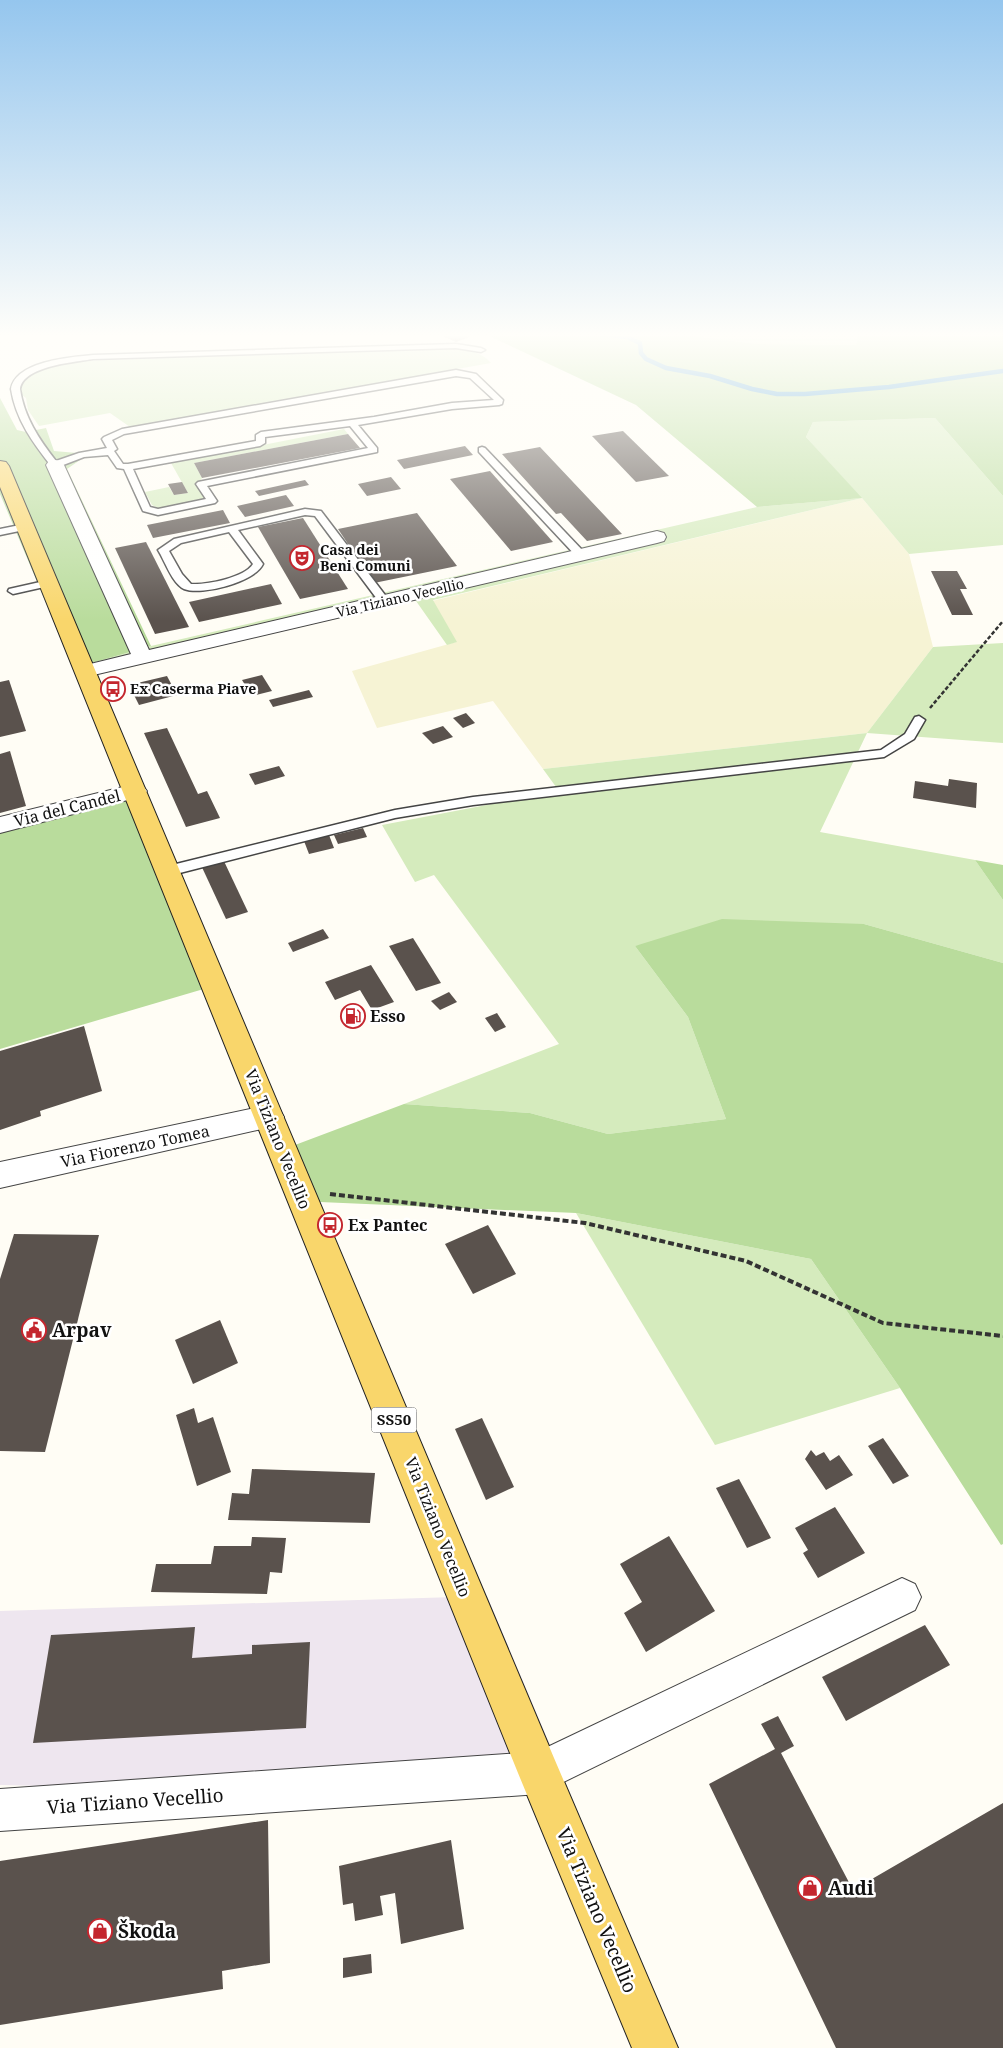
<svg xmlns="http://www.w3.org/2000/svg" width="1003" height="2048" viewBox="0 0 1003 2048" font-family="'Noto Serif',serif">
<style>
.industrial{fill:#eee6ef}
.farmland{fill:#f6f3d4}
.green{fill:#d5ebbd}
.forest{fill:#b9dc9c}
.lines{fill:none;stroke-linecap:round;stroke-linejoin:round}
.stream{stroke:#3f96cf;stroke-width:4.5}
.building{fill:#5a524d}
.lane-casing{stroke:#444;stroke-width:3}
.street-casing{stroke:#444;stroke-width:2}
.primary-casing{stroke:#222;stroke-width:2}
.path-far1{stroke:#333;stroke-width:2.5;stroke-dasharray:4 2;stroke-linecap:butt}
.path{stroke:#333;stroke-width:4;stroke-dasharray:6 3;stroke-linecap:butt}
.lane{fill:#fff;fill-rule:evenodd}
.street{fill:#fff;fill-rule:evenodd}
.primary{fill:#f9d66b;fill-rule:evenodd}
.labels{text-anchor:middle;stroke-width:5;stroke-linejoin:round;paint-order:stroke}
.far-poi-label{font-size:14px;font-weight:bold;fill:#111;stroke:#fff;text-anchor:start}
.far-street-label{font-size:14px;fill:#111;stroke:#fff}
.shield{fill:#fff;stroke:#585858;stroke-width:1}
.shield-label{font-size:15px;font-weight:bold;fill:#111}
.street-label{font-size:16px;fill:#111;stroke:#fff}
.poi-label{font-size:16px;font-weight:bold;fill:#111;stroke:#fff;text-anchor:start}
.near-poi-label{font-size:19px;font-weight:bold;fill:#111;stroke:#fff;text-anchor:start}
.near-street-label{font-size:19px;fill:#111;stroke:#fff}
</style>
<rect width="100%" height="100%" fill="#fffdf5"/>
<!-- industrial -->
<polygon class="industrial" points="487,1596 561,1771 335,1793 0,1785 0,1611"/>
<!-- farmland -->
<polygon class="farmland" points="862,498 909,554 933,647 867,733 543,769 493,701 377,728 352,671 456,642 432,601"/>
<!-- green -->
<g class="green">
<polygon points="677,334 858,334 856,345 758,344"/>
<path d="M450 349C465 350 480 350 491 363L130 427 110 413 39 426 28 410 26 398 19 393C24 370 58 365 77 361Z"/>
<polygon points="935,418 1003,496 1003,545 909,554 862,498 433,600 457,642 447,645 409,591 95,662 151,646 757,507 861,498 806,437 813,422"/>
<polygon points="344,429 348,434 194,463 202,478 197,486 206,499 158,508 152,505 145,492 169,487 174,495 188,493 171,463"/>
<polygon points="1003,643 1003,743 867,733 820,832 975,860 1003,900 1003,963 864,924 635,946 688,1017 726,1119 608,1134 530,1113 404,1104 559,1044 434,875 415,882 382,825 559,791 543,769 867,733 933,647"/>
<polygon points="576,1213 811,1259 900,1388 715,1445"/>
</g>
<!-- forest -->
<g class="forest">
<polygon points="485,334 677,334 758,344 856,345 858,334 1003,334 1003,496 935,418 813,422 806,437 862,498 757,507 636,405"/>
<polygon points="0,398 17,430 26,432 46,428 54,451 77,453 80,460 67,469 151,646 95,662 71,662 0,494"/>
<polygon points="146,790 224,983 0,1049 0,827"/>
<polygon points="975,860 1003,865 1003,900"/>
<polygon points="722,919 864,924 1003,963 1003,1544 1001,1545 900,1388 811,1259 576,1213 320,1202 295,1145 404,1104 530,1113 608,1134 726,1119 688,1017 635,946"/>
</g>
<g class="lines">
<!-- stream -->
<polyline class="stream" points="600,334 627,337 640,343 641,353 646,359 666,368 710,376 752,389 777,394 805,394 889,387 1003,371"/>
</g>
<!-- building -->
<g class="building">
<polygon points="438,334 461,334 469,337 456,342"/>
<polygon points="623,431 669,476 636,482 592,436"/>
<polygon points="348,434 360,448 202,478 194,463"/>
<polygon points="465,446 473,455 404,469 397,460"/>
<polygon points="540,447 622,534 587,541 561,513 556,514 502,454"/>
<polygon points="490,471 553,542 511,551 450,479"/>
<polygon points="391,477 401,489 367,496 358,484"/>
<polygon points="305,480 309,485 259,496 255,491"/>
<polygon points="182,482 188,493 174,495 168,484"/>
<polygon points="286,495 294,506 245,517 237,506"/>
<polygon points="223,510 230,523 153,538 147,525"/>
<polygon points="417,513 457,566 374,583 338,529"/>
<polygon points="303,518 348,589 300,599 258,527"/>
<polygon points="146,542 189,627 155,634 115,548"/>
<polygon points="931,571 957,571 967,589 960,589 973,615 952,615"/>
<polygon points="271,584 282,604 199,622 189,602"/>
<polygon points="262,675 272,691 252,696 242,680"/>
<polygon points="167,676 177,695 139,705 129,685"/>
<polygon points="9,680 26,731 0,737 0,682"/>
<polygon points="309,690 313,697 273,707 269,700"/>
<polygon points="466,713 475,723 463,728 453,718"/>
<polygon points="443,726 453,737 433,744 422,733"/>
<polygon points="167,728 198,794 207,791 220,818 186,827 144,733"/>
<polygon points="10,751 26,806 0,813 0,754"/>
<polygon points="279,766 285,776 255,785 249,774"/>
<polygon points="949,779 977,783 976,808 913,798 915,781 948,786"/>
<polygon points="363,828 367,837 338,844 334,835"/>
<polygon points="329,835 334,848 309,854 304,841"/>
<polygon points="222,857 248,912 226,919 200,863"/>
<polygon points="323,929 329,938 293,952 288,943"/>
<polygon points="413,938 441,983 416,991 389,946"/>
<polygon points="371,965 394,1002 372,1010 360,990 335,1000 325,982"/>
<polygon points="449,992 457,1002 440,1010 431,1001"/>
<polygon points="497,1013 506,1027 495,1032 485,1018"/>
<polygon points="84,1026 102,1091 40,1111 41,1116 0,1130 0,1051"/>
<polygon points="488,1225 516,1274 473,1294 445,1244"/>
<polygon points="14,1234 99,1235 45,1452 0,1451 0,1279"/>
<polygon points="220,1320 238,1363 193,1384 175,1340"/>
<polygon points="194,1408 198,1423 213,1417 231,1472 197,1486 176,1415"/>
<polygon points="482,1418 514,1487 486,1500 455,1429"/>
<polygon points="883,1438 909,1476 893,1484 868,1446"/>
<polygon points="811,1450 816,1456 824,1452 830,1461 839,1455 853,1475 826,1490 805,1459"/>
<polygon points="252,1469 375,1473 370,1523 228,1520 232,1493 249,1494"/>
<polygon points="739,1479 771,1538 747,1548 716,1488"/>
<polygon points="835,1507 865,1553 818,1578 803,1553 808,1550 795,1528"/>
<polygon points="669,1536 715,1611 646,1652 624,1613 642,1602 620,1564"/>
<polygon points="252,1537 286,1538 282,1573 270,1572 267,1594 151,1592 156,1564 211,1564 214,1546 251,1546"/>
<polygon points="925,1625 950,1665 846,1721 822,1677"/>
<polygon points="195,1627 192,1658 252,1654 252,1645 310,1642 306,1728 33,1743 51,1635"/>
<polygon points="778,1716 794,1746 781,1753 853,1890 1003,1803 1003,2048 836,2048 709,1784 775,1749 761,1724"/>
<polygon points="268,1820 270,1963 222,1971 223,1989 0,2025 0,1861"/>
<polygon points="451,1840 464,1929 401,1944 395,1893 380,1896 383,1915 355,1921 353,1903 343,1905 339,1866"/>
<polygon points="371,1954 372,1973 343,1978 343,1958"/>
</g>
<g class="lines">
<defs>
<g id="lane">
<path d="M456 344 481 348 485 350 481 352 456 348 93 359C75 362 23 366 20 389 24 417 39 439 56 461L79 453 107 448 102 439 104 437 122 429 456 370 476 374 503 400 502 404 499 405 452 409 358 425 377 448V452L207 486 217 501 215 503 158 515 143 511 124 469 117 468 108 455 84 457 58 467H52C33 443 16 420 11 389 16 361 71 357 93 355ZM456 376 470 378 494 400 452 403 374 417 261 432 256 435V441L128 464H123L114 451 117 449 112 440 124 434ZM350 426 368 448 198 482 196 484 206 499 158 509 150 507 133 469 260 446 265 443V437Z"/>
<polygon points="482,447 485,448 585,553 585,557 577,557 479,452 479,448"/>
<path d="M305 509 321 511 388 599 389 601 388 603H380L315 516 305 515 238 530 263 564C255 582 202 596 184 589 172 583 165 561 158 550L174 539ZM229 532 253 564C244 578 206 585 191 584L182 574 169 551 181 543Z"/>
<polygon points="25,524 30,527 29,529 0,535 0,529"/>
<polygon points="49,580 54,583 53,585 13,594 8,591 9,589"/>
<polygon points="919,716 925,720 914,739 884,757 473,805 395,818 168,876 163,874 161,871 163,868 168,866 395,810 473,797 881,750 905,734 915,717"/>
</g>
<g id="street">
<polygon points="55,460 61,461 64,465 149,650 657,531 664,533 666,537 664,541 657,543 85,677 78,675 75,671 78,667 131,654 46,465 49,461"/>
<polygon points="135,784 143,786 147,791 143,796 0,833 0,817"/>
<polygon points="269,1105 279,1109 284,1117 279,1125 0,1188 0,1162"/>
<polygon points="902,1578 915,1584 921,1597 915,1610 539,1794 0,1831 0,1789 537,1752"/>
</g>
<polygon id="primary" points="0,461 6,462 9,466 554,1758 678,2048 632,2048 518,1773 0,487"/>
</defs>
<!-- lane casing -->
<use href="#lane" class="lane-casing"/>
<!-- street casing -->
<use href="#street" class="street-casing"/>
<!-- primary casing -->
<use href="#primary" class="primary-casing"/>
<!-- path-far1 -->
<polyline class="path-far1" points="930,708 1003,621"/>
<!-- path -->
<polyline class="path" points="330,1194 585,1223 746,1261 883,1323 1003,1336"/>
<!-- lane -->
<use href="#lane" class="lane"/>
<!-- street -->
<use href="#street" class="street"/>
<!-- primary -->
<use href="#primary" class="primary"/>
</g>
<!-- sky -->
<linearGradient id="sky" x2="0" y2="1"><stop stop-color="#95c6ee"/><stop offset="0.54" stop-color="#fffefa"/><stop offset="1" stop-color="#fffefa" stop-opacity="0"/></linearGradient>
<rect width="1003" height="621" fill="url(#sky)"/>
<!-- icons -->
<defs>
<symbol id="theatre-ring" viewBox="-11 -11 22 22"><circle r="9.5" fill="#fff" stroke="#c4262e" stroke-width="1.5"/><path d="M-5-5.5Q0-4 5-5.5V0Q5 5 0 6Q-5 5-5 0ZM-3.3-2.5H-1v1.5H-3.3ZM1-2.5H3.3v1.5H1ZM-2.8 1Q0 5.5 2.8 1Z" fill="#c4262e"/></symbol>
<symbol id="bus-ring" viewBox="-11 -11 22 22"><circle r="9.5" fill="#fff" stroke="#c4262e" stroke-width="1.5"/><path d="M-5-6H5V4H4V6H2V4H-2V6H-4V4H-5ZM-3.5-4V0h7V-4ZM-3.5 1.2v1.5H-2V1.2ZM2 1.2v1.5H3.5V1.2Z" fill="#c4262e"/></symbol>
<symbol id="fuel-ring" viewBox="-11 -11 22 22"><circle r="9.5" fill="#fff" stroke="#c4262e" stroke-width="1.5"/><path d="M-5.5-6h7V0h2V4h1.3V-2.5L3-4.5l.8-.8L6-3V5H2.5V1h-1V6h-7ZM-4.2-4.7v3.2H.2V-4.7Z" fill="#c4262e"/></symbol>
<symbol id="civic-ring" viewBox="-11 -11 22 22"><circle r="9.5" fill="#fff" stroke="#c4262e" stroke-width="1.5"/><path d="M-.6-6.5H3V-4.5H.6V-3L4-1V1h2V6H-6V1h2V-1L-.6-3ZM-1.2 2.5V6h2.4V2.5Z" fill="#c4262e"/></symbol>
<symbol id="shop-ring" viewBox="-11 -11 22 22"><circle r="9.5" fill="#fff" stroke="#c4262e" stroke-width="1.5"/><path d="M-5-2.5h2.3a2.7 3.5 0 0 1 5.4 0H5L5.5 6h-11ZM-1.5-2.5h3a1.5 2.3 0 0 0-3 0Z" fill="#c4262e"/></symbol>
</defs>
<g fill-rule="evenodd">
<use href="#theatre-ring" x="288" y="544" width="28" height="28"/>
<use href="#bus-ring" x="99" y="675" width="28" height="28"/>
<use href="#fuel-ring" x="339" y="1002" width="28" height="28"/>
<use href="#bus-ring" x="316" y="1211" width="28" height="28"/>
<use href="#civic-ring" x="20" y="1316" width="28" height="28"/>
<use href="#shop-ring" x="796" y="1874" width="28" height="28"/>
<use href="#shop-ring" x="86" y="1917" width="28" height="28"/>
</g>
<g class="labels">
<!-- far-poi labels -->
<g class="far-poi-label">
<text x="320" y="555">Casa dei<tspan x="320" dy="16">Beni Comuni</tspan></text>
<text x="130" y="694">Ex Caserma Piave</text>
</g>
<!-- far-street labels -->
<g class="far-street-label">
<text transform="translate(400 598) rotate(-13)" y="5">Via Tiziano Vecellio</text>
</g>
<!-- shield labels -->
<rect class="shield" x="371.5" y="1407.5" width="45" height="25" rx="4"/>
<g class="shield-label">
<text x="394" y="1425">SS50</text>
</g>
<!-- street labels -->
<g class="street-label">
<text transform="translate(67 808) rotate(-14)" y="6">Via del Candel</text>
<text transform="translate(278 1139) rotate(68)" y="6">Via Tiziano Vecellio</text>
<text transform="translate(135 1146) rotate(-12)" y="6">Via Fiorenzo Tomea</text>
<text transform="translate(438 1527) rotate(68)" y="6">Via Tiziano Vecellio</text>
</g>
<!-- poi labels -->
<g class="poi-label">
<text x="370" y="1022">Esso</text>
<text x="348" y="1231">Ex Pantec</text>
</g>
<!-- near-poi labels -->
<g class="near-poi-label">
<text x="52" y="1337">Arpav</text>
<text x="828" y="1895">Audi</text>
<text x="118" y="1938">Škoda</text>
</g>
<!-- near-street labels -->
<g class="near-street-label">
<text transform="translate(135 1801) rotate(-4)" y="7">Via Tiziano Vecellio</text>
<text transform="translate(597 1910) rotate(67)" y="7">Via Tiziano Vecellio</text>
</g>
</g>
</svg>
